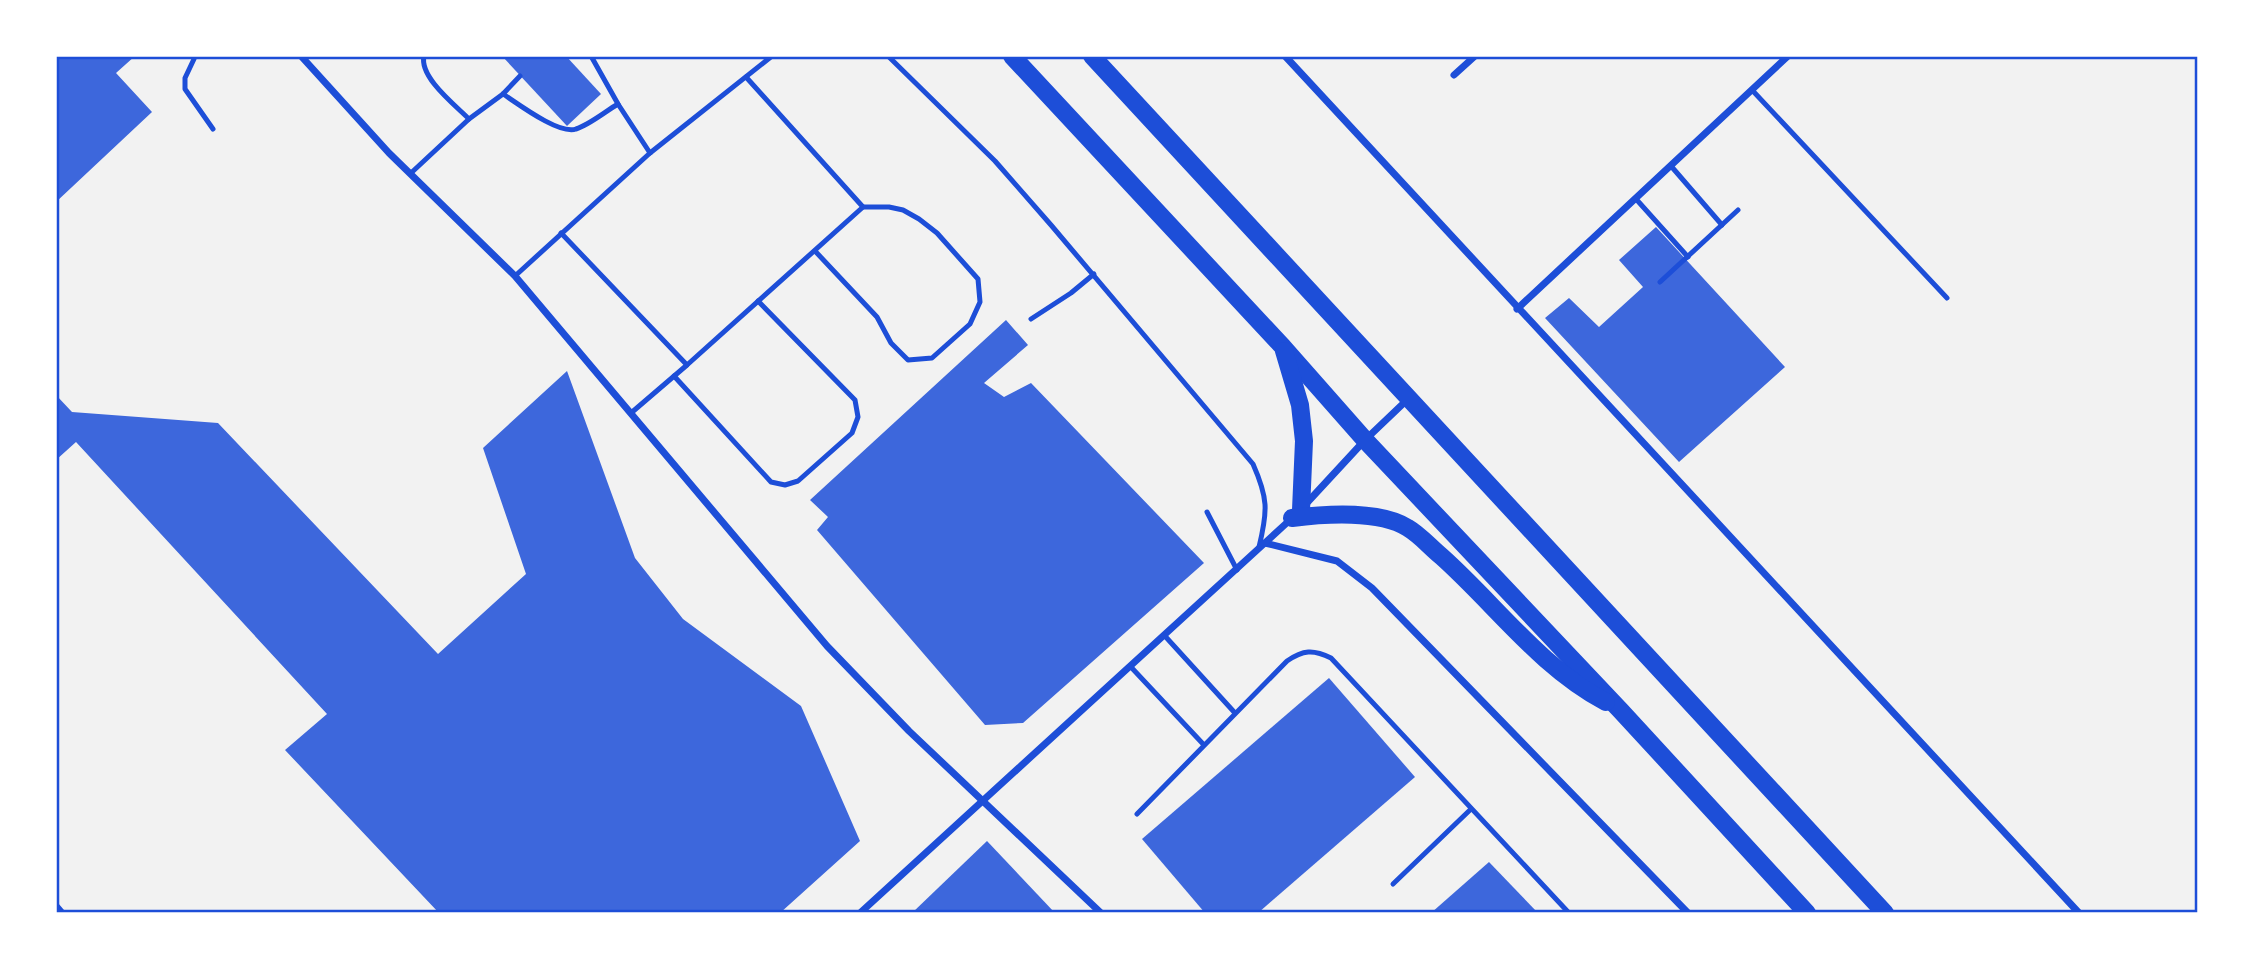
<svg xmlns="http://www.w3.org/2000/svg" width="2254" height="969" viewBox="0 0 2254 969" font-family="'PT Sans',sans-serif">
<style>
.building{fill:#3d67dc}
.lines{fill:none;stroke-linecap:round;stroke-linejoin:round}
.service{stroke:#1d4ed8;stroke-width:5}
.minor{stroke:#1d4ed8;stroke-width:7}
.primary{stroke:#1d4ed8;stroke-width:18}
.neatline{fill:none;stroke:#1d4ed8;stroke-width:2.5}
</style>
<rect width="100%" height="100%" fill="#f2f2f2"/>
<!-- building -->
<g class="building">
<polygon points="56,56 135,56 116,73 152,112 56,202"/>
<polygon points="502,56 566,56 601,94 567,126"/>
<polygon points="1656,227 1785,367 1679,462 1545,318 1569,298 1599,327 1643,287 1619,260"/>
<polygon points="1006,320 1028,345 984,383 1004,397 1031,383 1204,563 1023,723 985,725 817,530 828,517 810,500"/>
<polygon points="567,371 635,558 683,619 801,706 860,841 780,913 439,913 285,750 327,714 76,442 56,460 56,395 72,412 218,423 438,654 526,574 483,448"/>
<polygon points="1329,678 1415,777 1258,913 1205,913 1142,839"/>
<polygon points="987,841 1055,913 912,913"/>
<polygon points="1489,862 1538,913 1431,913"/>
</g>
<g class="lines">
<!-- service -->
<g class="service">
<path d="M424 56C419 77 455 105 469 119"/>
<polyline points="591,56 618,104 650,153"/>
<path d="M888 56 995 161 1051 225 1253 464C1268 498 1268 510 1259 547"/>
<polyline points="194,59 185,78 185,89 213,129"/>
<polyline points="1752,90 1947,298"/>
<path d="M503 94C517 103 559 135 576 129 589 125 606 111 618 104"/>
<polyline points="1671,166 1722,225"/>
<polyline points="411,173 469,119 503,94 520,76"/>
<polyline points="1636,199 1688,257"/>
<polyline points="561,233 687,365 863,207 746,77"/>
<polyline points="815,251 877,317 891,343 908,360 932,358 970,324 980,302 978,279 937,233 919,219 903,210 889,207 863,207"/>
<polyline points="515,276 650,153 772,56"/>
<polyline points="1660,282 1738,210"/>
<polyline points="1031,319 1071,293 1094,274"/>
<polyline points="674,376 771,482 785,485 798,481 852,433 858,417 855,400 758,301"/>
<polyline points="631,413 687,365"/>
<polyline points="1207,512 1237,570"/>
<polyline points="1164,635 1235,713"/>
<polyline points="1130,666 1204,745"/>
<path d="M1137 814 1287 661C1303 650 1313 649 1331 658L1569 913"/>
<polyline points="1393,884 1471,809"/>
</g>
<!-- minor -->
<g class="minor">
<polyline points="301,56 389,153 515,276 827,646 909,731 1101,913"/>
<polyline points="1285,56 2079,913"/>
<polyline points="1454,75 1475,56"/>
<polyline points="1517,309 1788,56"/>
<polyline points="1304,506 1365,440 1408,399"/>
<polyline points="1265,543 1337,561 1372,588 1688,913"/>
<polyline points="56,906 62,913"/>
<polyline points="860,913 1291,519"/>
</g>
<!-- primary -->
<g class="primary">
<polyline points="1012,56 1283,347 1365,440 1621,711 1807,913"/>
<polyline points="1092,56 1885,913"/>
<polyline points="1284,351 1300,405 1304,441 1301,510"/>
<path d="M1292 518C1324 514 1380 510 1408 528 1420 535 1430 547 1441 556 1496 605 1540 667 1606 702"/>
</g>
</g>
<!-- border -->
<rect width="2254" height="969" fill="none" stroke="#ffffff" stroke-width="116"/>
<rect x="58" y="58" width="2138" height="853" class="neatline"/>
</svg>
